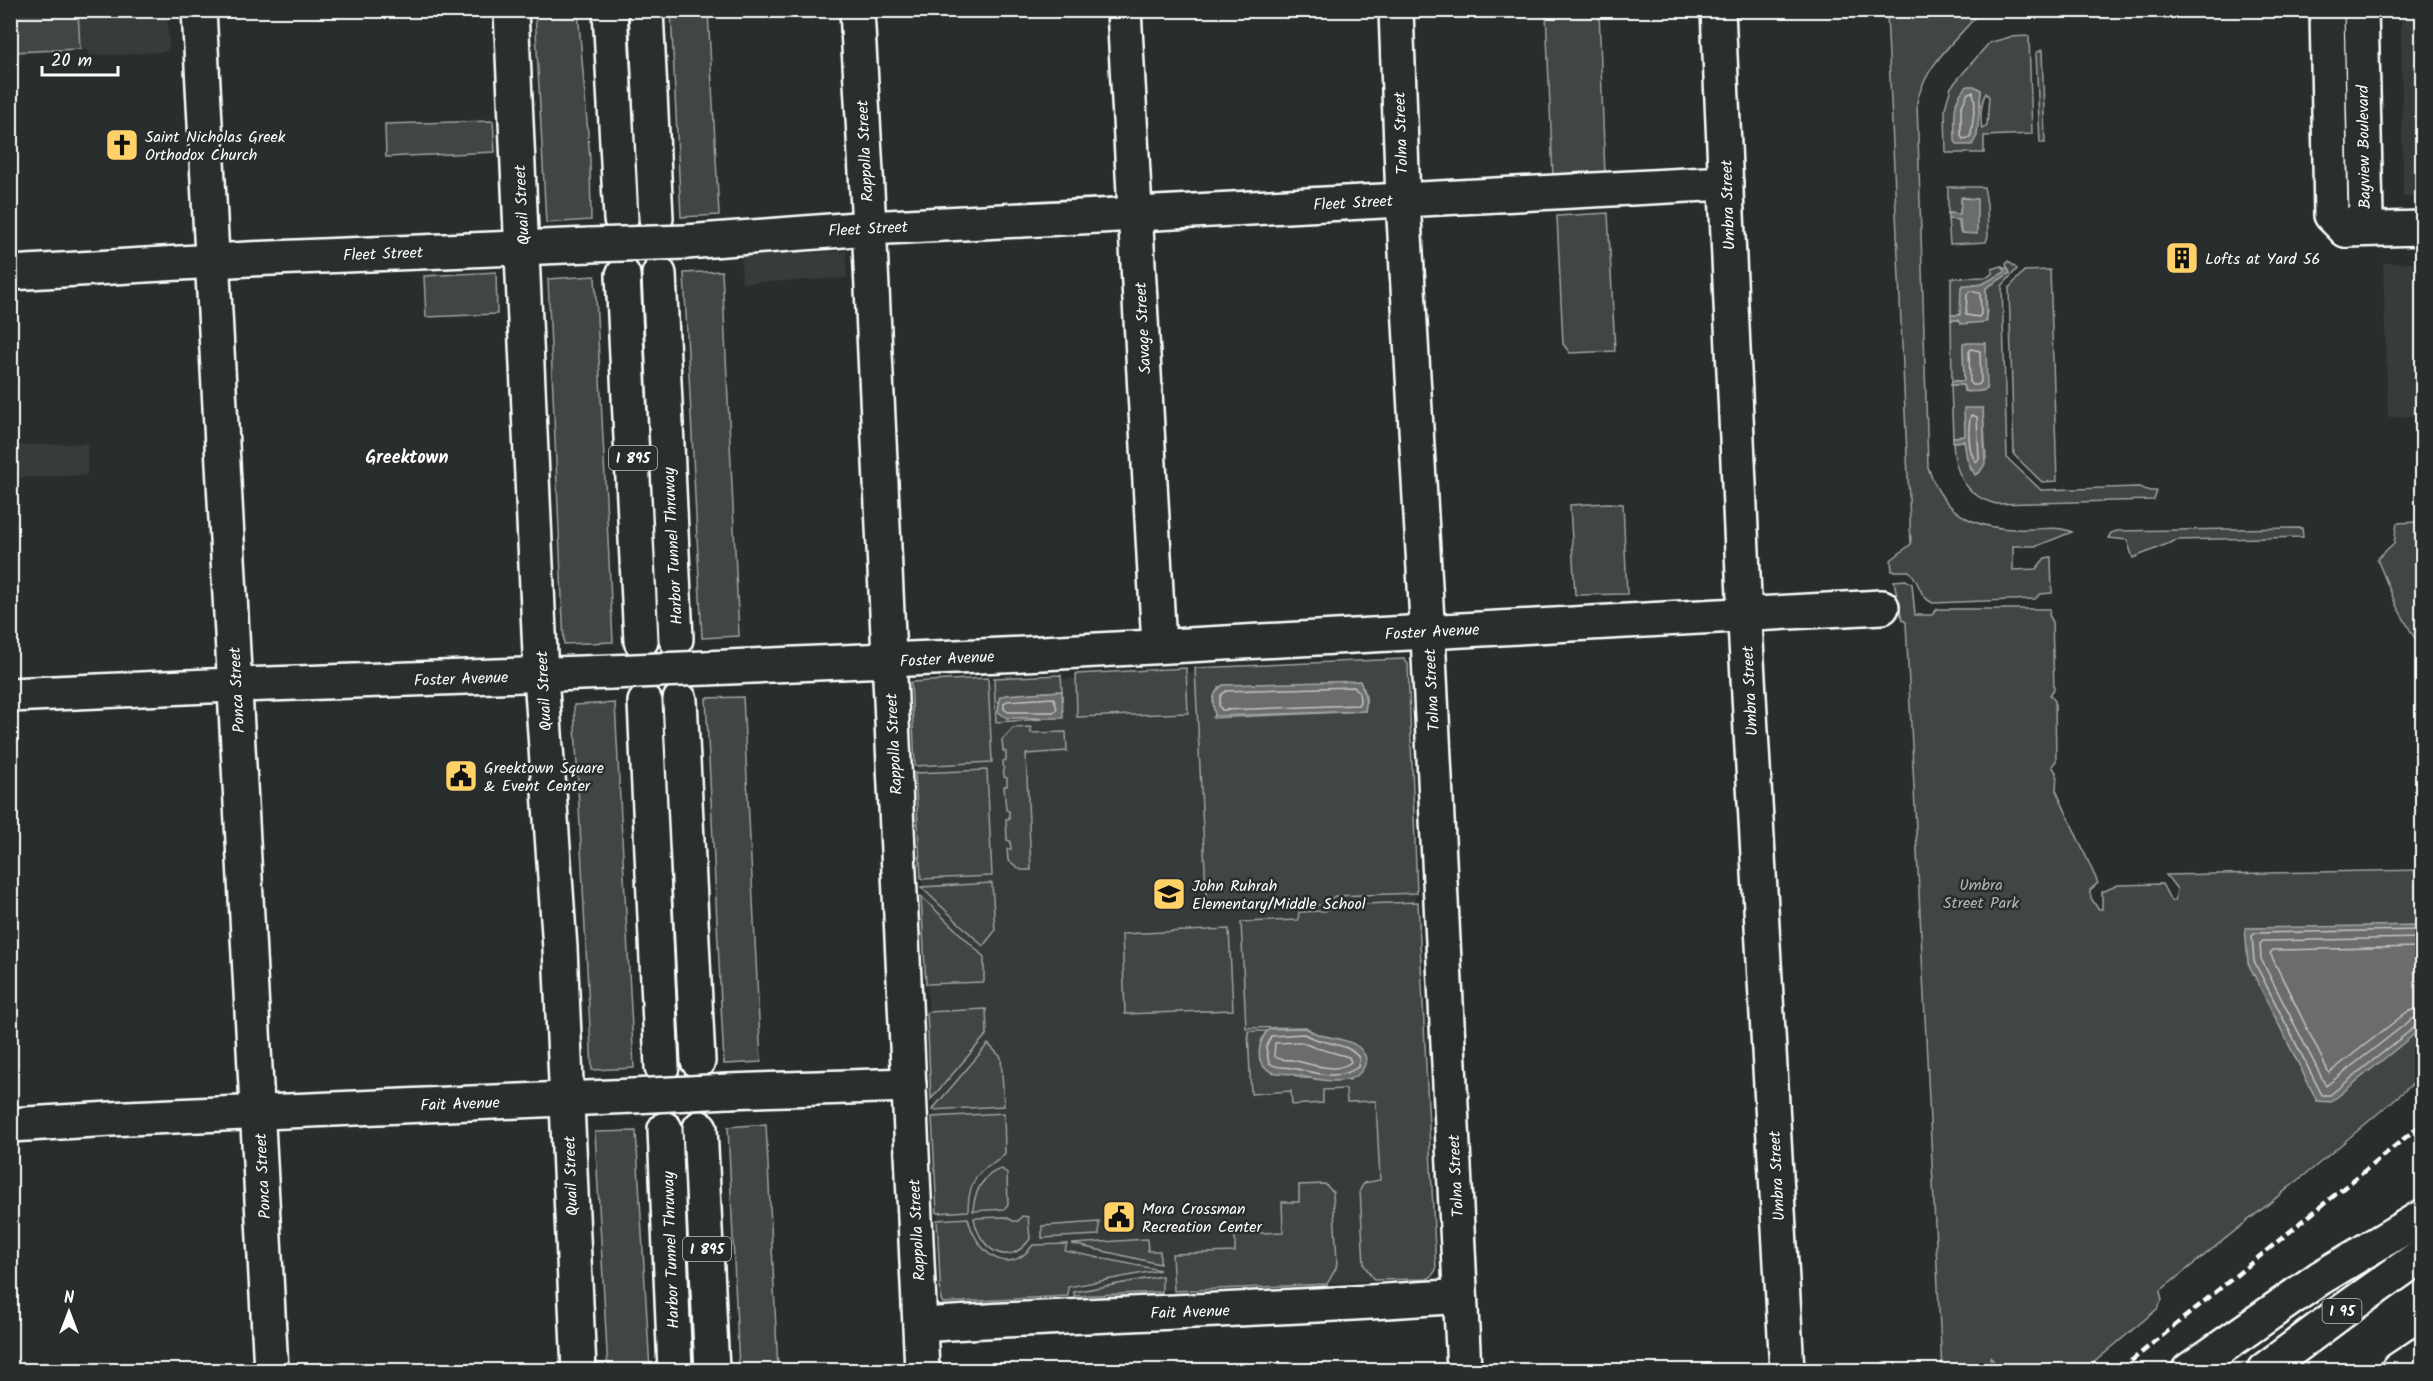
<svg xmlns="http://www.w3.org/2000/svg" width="2433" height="1381" viewBox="0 0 2433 1381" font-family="Kalam,sans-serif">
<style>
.built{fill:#373a3b}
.green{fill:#414445;stroke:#a0a2a2;stroke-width:1.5;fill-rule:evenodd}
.water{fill:#6a6c6d;stroke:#a6a7a7;stroke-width:1.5}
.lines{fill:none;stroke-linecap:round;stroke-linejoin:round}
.shore{stroke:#c3c4c5;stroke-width:1.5}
.minor-casing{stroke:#fff;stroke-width:38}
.major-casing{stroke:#fff;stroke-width:38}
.highway-casing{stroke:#fff;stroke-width:38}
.minor{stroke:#2a2d2e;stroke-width:33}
.major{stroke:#2a2d2e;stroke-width:33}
.highway{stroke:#2a2d2e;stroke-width:33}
.rail{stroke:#fff;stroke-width:4.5;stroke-dasharray:9 4.5;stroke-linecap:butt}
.minor-bridge-casing{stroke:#fff;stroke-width:38;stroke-linecap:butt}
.minor-bridge{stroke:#2a2d2e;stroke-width:33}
.labels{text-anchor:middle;stroke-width:5;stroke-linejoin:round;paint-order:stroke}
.shield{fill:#2a2d2e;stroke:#bfc0c0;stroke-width:1.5}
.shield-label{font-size:15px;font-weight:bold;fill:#fff}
.street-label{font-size:16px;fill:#fff;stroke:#2a2d2e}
.poi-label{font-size:16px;fill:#fff;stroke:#2a2d2e;text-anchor:start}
.park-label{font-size:16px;fill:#b3b4b5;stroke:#2a2d2e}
.neighbourhood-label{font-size:18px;font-weight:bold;fill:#fff;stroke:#2a2d2e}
</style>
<rect width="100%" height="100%" fill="#2a2d2e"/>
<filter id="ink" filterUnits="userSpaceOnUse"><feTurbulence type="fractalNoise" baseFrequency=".0167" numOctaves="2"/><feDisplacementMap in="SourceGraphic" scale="12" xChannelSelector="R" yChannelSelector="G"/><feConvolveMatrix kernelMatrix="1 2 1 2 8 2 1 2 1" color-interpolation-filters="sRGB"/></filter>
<g filter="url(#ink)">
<!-- built -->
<g class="built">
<polygon points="11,11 167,11 169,51 118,55 89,55 88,50 11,54"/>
<polygon points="2401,11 2422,11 2422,197 2403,197"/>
<polygon points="846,251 847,278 742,283 741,256"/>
<polygon points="2422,262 2422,416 2388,417 2383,263"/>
<polygon points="87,443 87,475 11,478 11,446"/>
<polygon points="1404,663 1433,1278 942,1301 913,686"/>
</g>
<!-- green -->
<g class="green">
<path d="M1919 10 1935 16 1974 15V11H1981C1957 39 1925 65 1917 102L1928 467C1944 519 1981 531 2031 529 2045 529 2060 526 2072 532L2037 546H2013V570L2036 569 2045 558 2051 557 2052 593 2040 594 2035 599 1933 603C1918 597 1920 580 1909 571H1892L1891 560 1911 544 1887 13 1888 11Z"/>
<polygon points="10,11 78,11 80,49 11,52"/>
<polygon points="535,11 578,11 590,159 591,220 546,223"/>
<polygon points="671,11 708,11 719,215 681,217"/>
<polygon points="1546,11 1599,11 1605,176 1553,178"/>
<path d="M2029 36 2032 134 1984 136V153H1946L1945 108 1951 87 1989 43 2010 37ZM1964 89 1981 90 1979 113 1956 102ZM1986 93 1989 97 1987 126 1982 129C1980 119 1981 101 1986 93Z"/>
<polygon points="2042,50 2045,143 2040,143 2036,53"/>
<polygon points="493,121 495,152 386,157 385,124"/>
<polygon points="1948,187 1984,187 1987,204 1988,236 1986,242 1950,244 1948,219 1958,218 1960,231 1977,200 1962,197 1960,214 1948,213"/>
<polygon points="1608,213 1615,351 1570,353 1563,344 1557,216"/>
<path d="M2008 261 2017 269 2002 286 2007 458 2041 490 2139 487 2150 491H2157L2154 500 1996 504C1965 496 1954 472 1953 442L1964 441 1971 470 1986 459 1983 409 1981 408 1965 437H1953L1951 385H1963L1964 391 1969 392 1963 346 1964 381H1952L1951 320 1987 321 1986 287 2010 273 2006 264Z"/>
<polygon points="2002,266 2006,272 1982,285 1963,285 1960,315 1951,315 1951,278 1987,277 1992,274 1992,269"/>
<polygon points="2050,270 2057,481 2042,482 2014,455 2009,288 2024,271"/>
<polygon points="722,271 739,636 702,638 684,273"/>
<polygon points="496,272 497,314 426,317 424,276"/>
<polygon points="595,276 613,642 564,644 548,279"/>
<polygon points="1609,503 1623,504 1627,594 1575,595 1570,505"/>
<polygon points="2418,522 2419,528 2422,531 2422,651 2396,605 2377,559 2394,543 2397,523"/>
<polygon points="2302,528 2303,537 2177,540 2133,558 2127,540 2108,538 2111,533 2117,531"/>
<polygon points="1906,580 1912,584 1915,615 1932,615 1937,609 2050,609 2049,615 2052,620 2054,689 2050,695 2055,701 2056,761 2052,766 2057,774 2056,790 2098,883 2090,890 2091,898 2098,909 2102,909 2102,892 2118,885 2162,884 2171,901 2175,901 2177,889 2166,875 2422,870 2422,1076 2316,1166 2160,1291 2162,1300 2157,1309 2085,1370 1999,1370 1990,1356 1992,1370 1942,1370 1906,622 1902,620 1894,581"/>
<path d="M1404 659 1408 664 1417 893 1335 896 1322 905 1207 910 1195 668ZM1361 684C1367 692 1367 702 1365 711L1213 718 1215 715 1213 699 1219 688Z"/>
<polygon points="1186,668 1188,713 1077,717 1076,674"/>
<polygon points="1061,675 1062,691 1006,695 1000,697 998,702 1029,718 1043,719 996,722 994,678"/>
<polygon points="988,678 992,762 915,766 911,682"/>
<polygon points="743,697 761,1062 726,1064 724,1064 706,698"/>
<polygon points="615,703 634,1068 592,1070 574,705"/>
<polygon points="1031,727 1031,733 1066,732 1067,751 1026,754 1031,870 1021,870 1008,860 1007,849 1011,849 1010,841 1007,840 1006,819 1009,819 1009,811 1006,810 1004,786 1007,786 1007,778 1004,777 1003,761 1006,760 1006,752 1003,751 1002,740 1013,728"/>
<polygon points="987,770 992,876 921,879 915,773"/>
<polygon points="992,883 995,931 983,946 921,887"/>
<polygon points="921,896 984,957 984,982 926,984"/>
<path d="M1418 902 1436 1270 1431 1277 1427 1279 1374 1280 1364 1265 1360 1190 1364 1183 1380 1180 1376 1101 1347 1102 1346 1089 1323 1090V1103L1292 1105 1291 1091 1251 1094 1248 1031H1267C1259 1040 1260 1048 1260 1060L1301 1078 1350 1080 1345 1041 1317 1035 1306 1027 1246 1028 1241 922 1298 920 1299 912 1325 911 1337 905Z"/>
<polygon points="1229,929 1233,1010 1125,1014 1122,934"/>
<polygon points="986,1009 987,1034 931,1099 927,1012"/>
<polygon points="988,1044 1001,1057 1004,1106 932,1110"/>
<path d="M1004 1113 1005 1153C999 1162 990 1164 982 1171 971 1181 968 1197 968 1211L937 1213 932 1117Z"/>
<polygon points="766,1124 778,1370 739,1370 728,1127"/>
<polygon points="636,1131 650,1370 608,1370 595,1132"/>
<path d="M1002 1169 1007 1174 1008 1205 1005 1209 973 1211C974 1193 983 1173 1002 1169Z"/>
<polygon points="1325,1184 1333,1192 1337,1262 1336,1268 1327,1284 1174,1291 1172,1254 1235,1252 1235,1234 1283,1232 1282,1202 1299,1202 1299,1185"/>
<path d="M1022 1216 1028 1217 1030 1239C1008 1270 979 1249 974 1218L1006 1217 1013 1221H1018Z"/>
<path d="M968 1218C975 1249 1006 1281 1033 1245L1067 1244 1065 1251 1160 1270 1068 1287V1296L943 1303 941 1300 937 1220Z"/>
<polygon points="1099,1222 1099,1235 1042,1238 1042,1226"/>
<polygon points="1147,1239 1148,1251 1160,1251 1160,1264 1072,1244"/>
<polygon points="1162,1276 1162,1292 1074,1296 1074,1292"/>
</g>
<!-- water -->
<g class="water">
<path d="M1967 86H1974L1981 90 1977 136 1972 145H1958L1955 141C1955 122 1951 100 1967 86Z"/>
<polygon points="1961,198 1977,199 1977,234 1961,233 1960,220 1948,219 1948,213 1960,214"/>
<polygon points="2007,267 2010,273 1986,288 1986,322 1961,324 1959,320 1951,320 1951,315 1960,315 1961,287 1982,284 2005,272 2004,269"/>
<path d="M1963 343H1986L1987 389C1982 392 1971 392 1965 391L1963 385H1951L1952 381H1964Z"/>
<polygon points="1964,408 1983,408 1985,464 1980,472 1975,475 1967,459 1964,441 1953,442 1953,437 1965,436"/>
<path d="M1360 681C1364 691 1367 699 1365 711L1217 716 1215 715C1212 703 1212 692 1223 685Z"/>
<polygon points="1062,691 1063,718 1007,718 998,712 1000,697 1006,695"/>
<polygon points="2422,925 2422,1028 2331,1102 2317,1101 2248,963 2245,928"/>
<path d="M1306 1028C1322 1041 1355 1035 1364 1054 1367 1058 1366 1063 1364 1067 1352 1091 1311 1078 1291 1074 1285 1073 1279 1074 1272 1072 1253 1065 1258 1041 1269 1029Z"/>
</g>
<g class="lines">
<!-- shore -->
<g class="shore">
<polygon points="1973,92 1975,104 1971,135 1969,138 1963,139 1961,136 1961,108 1968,93"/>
<polygon points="1970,291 1980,293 1981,314 1979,317 1966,315 1967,294"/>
<polygon points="1971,349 1980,351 1981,382 1978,385 1972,385 1970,383 1969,352"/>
<path d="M1971 415 1977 417 1979 459 1977 462C1967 454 1968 426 1971 415Z"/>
<polygon points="1354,687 1359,691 1360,702 1358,705 1222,710 1219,706 1221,695 1226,691"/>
<polygon points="1054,698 1057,709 1054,712 1008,712 1004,709 1004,703 1007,701"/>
<polyline points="2422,930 2255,933 2252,936 2254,961 2322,1095 2330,1095 2416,1026 2422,1024"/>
<polyline points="2422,938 2263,941 2260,944 2261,959 2326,1086 2412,1019 2422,1017"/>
<polyline points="2422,947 2273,950 2270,953 2329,1073 2407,1012 2422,1007"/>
<path d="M1304 1034C1321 1045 1347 1041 1359 1058L1358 1067C1338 1082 1314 1072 1292 1068 1283 1066 1277 1069 1269 1063L1266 1048 1271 1036Z"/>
<path d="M1301 1042 1313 1047 1349 1057 1351 1062C1336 1075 1309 1063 1292 1060 1284 1059 1280 1061 1274 1056L1275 1043Z"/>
</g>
<defs>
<g id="minor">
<polyline points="511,10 541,676 560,948 579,1370"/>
<polyline points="857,10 870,245 922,1370"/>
<polyline points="1124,10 1159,646"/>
<polyline points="1396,10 1403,200 1429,656 1464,1370"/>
<polyline points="1718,10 1746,642 1787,1370"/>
<polyline points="2327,10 2331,215 2346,230"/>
<polyline points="2346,230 2366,215 2361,10"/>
<polyline points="2346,230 2422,228"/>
<polyline points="686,242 869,228 1726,183"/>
<polyline points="10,273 248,259 590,245"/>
<polyline points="706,668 1024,654 1882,607"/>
<polyline points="10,695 208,686 611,672"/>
<polyline points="728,1091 909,1085"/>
<polyline points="10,1125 128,1118 633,1096"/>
<path d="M920 1325C1100 1313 1280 1310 1460 1296"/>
</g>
<polyline id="major" points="199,10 271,1370"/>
<g id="highway">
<polyline points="610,10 621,219"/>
<polyline points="646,10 656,218"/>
<polyline points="659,274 676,639"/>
<polyline points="623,275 641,641"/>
<polyline points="680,700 698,1061"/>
<polyline points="645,702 662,1067"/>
<polyline points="700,1128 712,1370"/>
<polyline points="665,1129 675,1370"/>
<polyline points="2189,1370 2320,1278 2422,1217"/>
<polyline points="2264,1370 2343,1311 2422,1255"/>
<polyline points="2398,1370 2422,1354"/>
</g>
</defs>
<!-- minor casing -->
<use href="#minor" class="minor-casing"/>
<!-- major casing -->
<use href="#major" class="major-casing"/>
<!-- highway casing -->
<use href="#highway" class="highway-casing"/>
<!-- minor -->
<use href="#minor" class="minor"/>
<!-- major -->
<use href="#major" class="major"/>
<!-- highway -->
<use href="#highway" class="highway"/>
<!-- rail -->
<polyline class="rail" points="2120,1370 2422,1124"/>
<defs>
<g id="minor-bridge">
<polyline points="590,245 686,242"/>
<polyline points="611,672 706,668"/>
<polyline points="633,1096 728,1091"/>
</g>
</defs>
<!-- minor-bridge casing -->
<use href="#minor-bridge" class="minor-bridge-casing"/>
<!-- minor-bridge -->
<use href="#minor-bridge" class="minor-bridge"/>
</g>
</g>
<!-- icons -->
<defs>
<symbol id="church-square" viewBox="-11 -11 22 22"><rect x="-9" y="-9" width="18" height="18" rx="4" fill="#ffd166" stroke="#2a2d2e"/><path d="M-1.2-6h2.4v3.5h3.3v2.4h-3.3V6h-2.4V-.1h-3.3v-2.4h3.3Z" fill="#111"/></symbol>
<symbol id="building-square" viewBox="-11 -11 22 22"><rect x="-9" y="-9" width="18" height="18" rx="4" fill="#ffd166" stroke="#2a2d2e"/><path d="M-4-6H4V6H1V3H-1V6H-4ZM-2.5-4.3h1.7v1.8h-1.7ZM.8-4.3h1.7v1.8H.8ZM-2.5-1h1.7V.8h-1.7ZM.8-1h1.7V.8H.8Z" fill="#111"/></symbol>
<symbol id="civic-square" viewBox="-11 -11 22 22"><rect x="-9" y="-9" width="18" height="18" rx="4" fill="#ffd166" stroke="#2a2d2e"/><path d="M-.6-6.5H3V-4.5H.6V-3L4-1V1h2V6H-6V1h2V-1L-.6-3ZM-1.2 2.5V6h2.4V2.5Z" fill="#111"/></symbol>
<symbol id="school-square" viewBox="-11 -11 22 22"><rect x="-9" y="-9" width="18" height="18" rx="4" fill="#ffd166" stroke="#2a2d2e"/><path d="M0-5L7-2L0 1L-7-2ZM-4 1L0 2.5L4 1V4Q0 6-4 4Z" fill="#111"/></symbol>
</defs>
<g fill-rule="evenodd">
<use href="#church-square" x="103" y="126" width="38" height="38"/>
<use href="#building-square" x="2163" y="239" width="38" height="38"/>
<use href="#civic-square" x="442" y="757" width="38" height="38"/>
<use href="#school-square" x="1150" y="875" width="38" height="38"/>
<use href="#civic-square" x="1100" y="1198" width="38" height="38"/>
</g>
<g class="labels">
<!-- shield labels -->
<g class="shield">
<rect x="609" y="446" width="48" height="24" rx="4.5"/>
<rect x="683" y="1237" width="48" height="24" rx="4.5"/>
<rect x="2322.5" y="1299" width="39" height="24" rx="4.5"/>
</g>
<g class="shield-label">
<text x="633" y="463">I 895</text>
<text x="707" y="1254">I 895</text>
<text x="2342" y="1316">I 95</text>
</g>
<!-- street labels -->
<g class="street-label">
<text transform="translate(1400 133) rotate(-92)" y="6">Tolna Street</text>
<text transform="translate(2363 147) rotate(-91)" y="6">Bayview Boulevard</text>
<text transform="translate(864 151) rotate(-93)" y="6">Rappolla Street</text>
<text transform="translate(1353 202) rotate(-3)" y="6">Fleet Street</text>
<text transform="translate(521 205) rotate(-93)" y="6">Quail Street</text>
<text transform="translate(1727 205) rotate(-92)" y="6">Umbra Street</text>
<text transform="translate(868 228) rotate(-3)" y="6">Fleet Street</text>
<text transform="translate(383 253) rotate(-2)" y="6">Fleet Street</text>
<text transform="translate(1142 328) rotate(-93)" y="6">Savage Street</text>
<text transform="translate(672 546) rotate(-93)" y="6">Harbor Tunnel Thruway</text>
<text transform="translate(1432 631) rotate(-3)" y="6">Foster Avenue</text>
<text transform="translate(947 658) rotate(-3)" y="6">Foster Avenue</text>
<text transform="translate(461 678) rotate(-2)" y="6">Foster Avenue</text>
<text transform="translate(236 690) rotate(-93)" y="6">Ponca Street</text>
<text transform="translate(1431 690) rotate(-93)" y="6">Tolna Street</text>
<text transform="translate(543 691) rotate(-93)" y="6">Quail Street</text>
<text transform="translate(1749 691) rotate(-93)" y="6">Umbra Street</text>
<text transform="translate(893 744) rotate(-93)" y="6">Rappolla Street</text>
<text transform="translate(460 1103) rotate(-2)" y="6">Fait Avenue</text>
<text transform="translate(262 1176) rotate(-93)" y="6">Ponca Street</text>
<text transform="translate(570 1176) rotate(-92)" y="6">Quail Street</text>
<text transform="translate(1455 1176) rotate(-93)" y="6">Tolna Street</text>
<text transform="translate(1776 1176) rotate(-93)" y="6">Umbra Street</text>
<text transform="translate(916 1230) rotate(-93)" y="6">Rappolla Street</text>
<text transform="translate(670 1250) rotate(-92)" y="6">Harbor Tunnel Thruway</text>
<text transform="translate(1190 1311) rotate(-2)" y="6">Fait Avenue</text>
</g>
<!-- poi labels -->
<g class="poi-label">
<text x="145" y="142">Saint Nicholas Greek<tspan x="145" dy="18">Orthodox Church</tspan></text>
<text x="2205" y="264">Lofts at Yard 56</text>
<text x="484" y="773">Greektown Square<tspan x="484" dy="18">&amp; Event Center</tspan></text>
<text x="1192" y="891">John Ruhrah<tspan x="1192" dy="18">Elementary/Middle School</tspan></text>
<text x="1142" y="1214">Mora Crossman<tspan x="1142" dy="18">Recreation Center</tspan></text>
</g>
<!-- park labels -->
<g class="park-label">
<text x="1981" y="890">Umbra<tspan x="1981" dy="18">Street Park</tspan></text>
</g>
<!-- neighbourhood labels -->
<g class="neighbourhood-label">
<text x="407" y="463">Greektown</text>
</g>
</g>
<!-- margin -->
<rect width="2433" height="1381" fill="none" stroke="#2a2d2e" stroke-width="36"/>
<rect x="18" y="18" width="2397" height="1345" fill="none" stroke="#fff" stroke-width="2" filter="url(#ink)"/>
<!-- north arrow -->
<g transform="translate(69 1312)" stroke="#2a2d2e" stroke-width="4.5" paint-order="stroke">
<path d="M0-4.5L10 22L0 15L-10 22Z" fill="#ffffff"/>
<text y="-9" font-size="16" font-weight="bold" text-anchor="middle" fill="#ffffff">N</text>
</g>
<!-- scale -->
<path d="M42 66v9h76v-9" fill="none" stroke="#ffffff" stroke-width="3"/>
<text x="51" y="66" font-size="18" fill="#ffffff" stroke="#2a2d2e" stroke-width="4.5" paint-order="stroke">20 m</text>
</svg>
